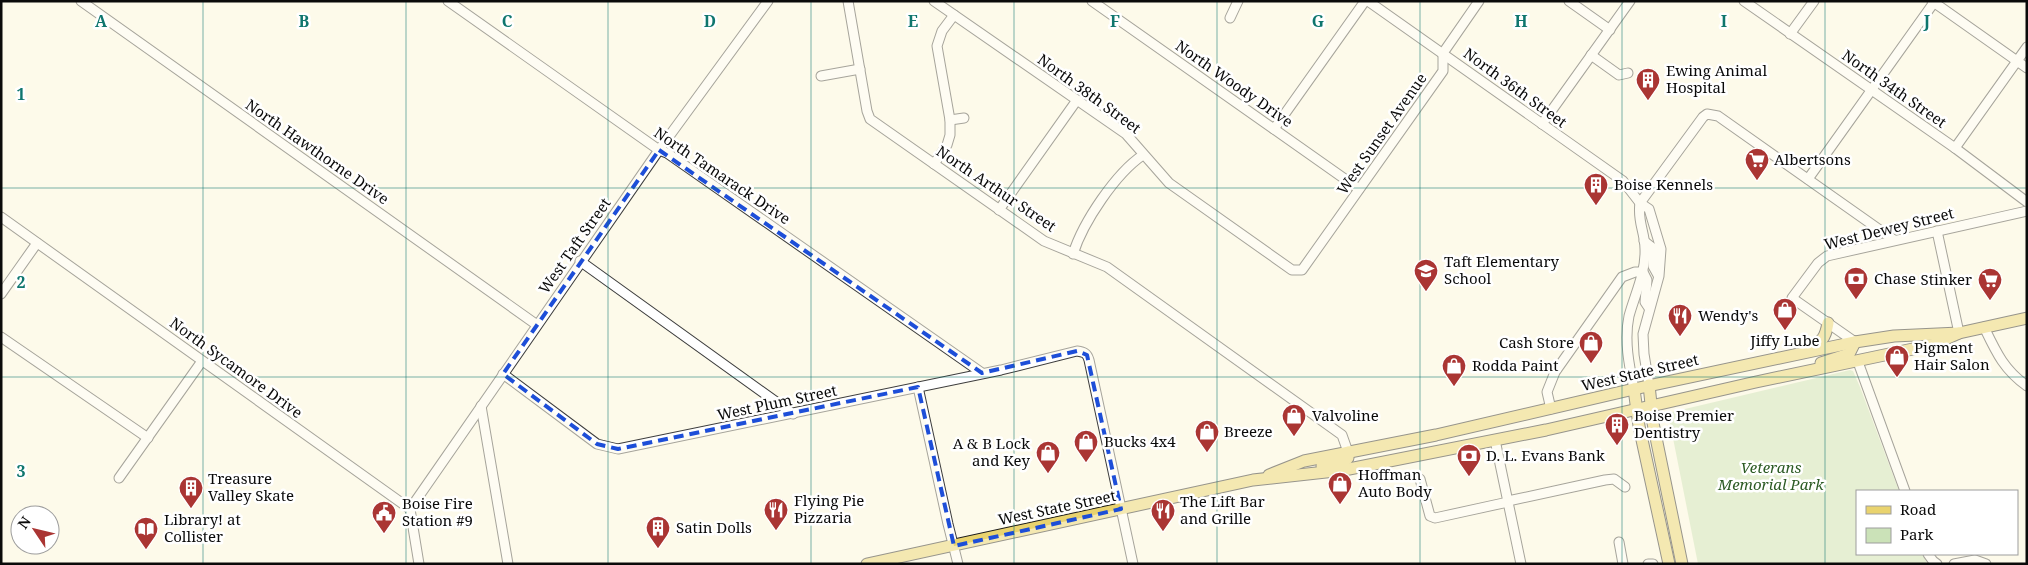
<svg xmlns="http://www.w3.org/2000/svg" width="2028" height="565" viewBox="0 0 2028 565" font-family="'Noto Serif',serif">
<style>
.green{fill:#cbe2b8}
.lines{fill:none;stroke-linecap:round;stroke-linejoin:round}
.minor-casing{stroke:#3d3d3d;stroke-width:11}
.major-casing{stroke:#1b1b1b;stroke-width:13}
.minor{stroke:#fff;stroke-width:9}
.major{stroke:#e9d36e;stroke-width:11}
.marked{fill:none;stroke:#1d4ed8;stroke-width:4;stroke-dasharray:10 6;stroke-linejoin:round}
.grid{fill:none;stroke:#0f766e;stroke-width:1;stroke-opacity:0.55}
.labels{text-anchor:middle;stroke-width:5;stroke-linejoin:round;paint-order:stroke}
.poi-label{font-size:15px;fill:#0a0a0a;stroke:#fff;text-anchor:start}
.street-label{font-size:15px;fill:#0a0a0a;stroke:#fff}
.park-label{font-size:15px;font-style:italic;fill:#2b5a23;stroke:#fff}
.grid-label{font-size:16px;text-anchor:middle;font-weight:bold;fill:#0f766e;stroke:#fff;stroke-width:5;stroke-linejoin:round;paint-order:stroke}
</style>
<rect width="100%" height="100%" fill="#fdfaea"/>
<!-- green -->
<polygon class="green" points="1850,370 1853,371 1860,387 1899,491 1857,491 1857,554 1923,554 1927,564 1698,564 1668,413"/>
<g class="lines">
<defs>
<g id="minor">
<polyline points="81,1 537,325"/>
<polyline points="448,1 659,150 667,153 982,373"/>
<polyline points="848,1 867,111 870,119 1044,241 1107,267 1342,435 1348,452"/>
<polyline points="934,1 1126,134 1169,183 1292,270 1302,270 1443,71 1443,53 1479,1"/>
<polyline points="1092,1 1359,189"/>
<polyline points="1368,1 1623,181 1640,203 1649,209 1661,249 1659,276 1643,334 1644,354 1649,385"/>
<polyline points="1569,1 1610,30"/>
<polyline points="1744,1 1955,148 2027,202"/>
<polyline points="1932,1 2027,68"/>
<polyline points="1230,18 1238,1"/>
<polyline points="1790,34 1814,1"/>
<polyline points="1591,55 1619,75 1628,73"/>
<polyline points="821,76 860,69"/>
<polyline points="950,120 964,118"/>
<polyline points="1542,124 1630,1"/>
<polyline points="1274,129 1365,1"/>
<polyline points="1955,148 2027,47"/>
<polyline points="934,164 947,145 950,135 950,120 937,46 942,31 954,15"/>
<polyline points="1808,179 1935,1"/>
<polyline points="999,210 1077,100"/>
<polyline points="1,217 410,509 419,564"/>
<polyline points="1937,231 1959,333"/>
<polyline points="1644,241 1653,248 1653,266 1658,275"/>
<path d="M1073 254C1083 222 1116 173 1143 155"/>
<polyline points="580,261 793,414"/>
<polyline points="1,294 37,243"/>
<path d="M1984 327C1996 352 2004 370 2027 386"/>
<polyline points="1,337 148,438"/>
<polyline points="1855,342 1792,298 1818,263 1827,256 2027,211"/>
<polyline points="1858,362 1905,491"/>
<path d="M503 374 597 444 618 449 1001 370 1077 351C1084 352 1087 353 1089 360L1133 564"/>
<polyline points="918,387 948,524 958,564"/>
<path d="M1634 389C1629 365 1624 340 1629 316 1635 294 1646 272 1645 249 1645 232 1637 221 1640 203L1703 117 1707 114 1718 116 1894 240"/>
<polyline points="481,406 508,564"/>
<polyline points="1551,409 1547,392 1555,372 1622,277 1635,272 1643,272 1647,280 1645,302 1649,308"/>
<polyline points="1495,440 1521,564"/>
<polyline points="119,478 202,361"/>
<polyline points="1420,479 1430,516 1435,518 1508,502"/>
<polyline points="1508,501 1605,480 1614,479 1625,487"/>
<polyline points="410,509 659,150 768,1"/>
<polyline points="1619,542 1623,564"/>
<polyline points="1928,554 1933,561 1937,564"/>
<polyline points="1648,564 1653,564"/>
<polyline points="1954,564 1975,560 1986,564"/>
</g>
<g id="major">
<path d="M1807 348C1822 341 1825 340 1828 323"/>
<polyline points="1821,363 1849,354 1855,342"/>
<polyline points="1649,385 1653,423 1682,564"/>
<polyline points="1634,389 1639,426 1669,564"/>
<polyline points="1322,466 1344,461 1348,458 1348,452"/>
<polyline points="1269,475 1304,461 1436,435 1634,389 1855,342 1894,336 1959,333 2027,318"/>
<polyline points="867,564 1253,480 1344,470 1546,430 1756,382 1932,345 1959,333"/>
</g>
</defs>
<!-- minor casing -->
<use href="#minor" class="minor-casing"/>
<!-- major casing -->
<use href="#major" class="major-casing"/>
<!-- minor -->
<use href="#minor" class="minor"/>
<!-- major -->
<use href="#major" class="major"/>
</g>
<!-- marked area -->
<path d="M0 0H2028V565H0ZM659 150 982 373 1077 351 1087 355 1121 509 954 546 918 387 618 449 597 444 503 374Z" fill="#fdfaea" fill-opacity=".55" fill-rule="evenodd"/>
<path class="marked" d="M659 150 982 373 1077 351 1087 355 1121 509 954 546 918 387 618 449 597 444 503 374Z"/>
<!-- grid -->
<path class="grid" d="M203 1V564M406 1V564M608 1V564M811 1V564M1014 1V564M1217 1V564M1420 1V564M1622 1V564M1825 1V564M1 188H2027M1 377H2027"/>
<!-- icons -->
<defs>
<symbol id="building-pin" viewBox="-11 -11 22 30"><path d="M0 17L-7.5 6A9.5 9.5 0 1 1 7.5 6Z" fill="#aa3533" stroke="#fff"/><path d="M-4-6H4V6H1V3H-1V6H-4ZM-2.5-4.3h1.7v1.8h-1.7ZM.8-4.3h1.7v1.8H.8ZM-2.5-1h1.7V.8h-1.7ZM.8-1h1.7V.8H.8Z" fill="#fff"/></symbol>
<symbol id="supermarket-pin" viewBox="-11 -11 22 30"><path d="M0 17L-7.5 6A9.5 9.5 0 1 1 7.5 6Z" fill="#aa3533" stroke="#fff"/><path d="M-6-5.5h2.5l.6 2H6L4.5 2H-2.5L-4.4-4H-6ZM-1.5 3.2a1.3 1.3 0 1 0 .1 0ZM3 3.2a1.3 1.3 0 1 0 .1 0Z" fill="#fff"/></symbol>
<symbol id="school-pin" viewBox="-11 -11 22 30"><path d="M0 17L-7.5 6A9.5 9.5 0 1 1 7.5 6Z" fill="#aa3533" stroke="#fff"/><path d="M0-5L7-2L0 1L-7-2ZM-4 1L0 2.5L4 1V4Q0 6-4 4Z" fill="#fff"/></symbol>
<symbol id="bank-pin" viewBox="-11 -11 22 30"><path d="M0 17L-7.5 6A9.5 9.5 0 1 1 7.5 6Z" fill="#aa3533" stroke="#fff"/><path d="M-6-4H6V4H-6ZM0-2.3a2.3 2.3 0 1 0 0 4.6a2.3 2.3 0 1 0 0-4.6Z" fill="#fff"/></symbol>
<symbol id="shop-pin" viewBox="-11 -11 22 30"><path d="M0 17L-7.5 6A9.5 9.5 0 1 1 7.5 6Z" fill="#aa3533" stroke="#fff"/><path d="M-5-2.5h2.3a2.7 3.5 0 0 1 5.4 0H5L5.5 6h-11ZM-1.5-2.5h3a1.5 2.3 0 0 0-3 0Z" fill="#fff"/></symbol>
<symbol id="restaurant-pin" viewBox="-11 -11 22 30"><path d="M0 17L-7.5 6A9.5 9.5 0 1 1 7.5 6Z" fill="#aa3533" stroke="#fff"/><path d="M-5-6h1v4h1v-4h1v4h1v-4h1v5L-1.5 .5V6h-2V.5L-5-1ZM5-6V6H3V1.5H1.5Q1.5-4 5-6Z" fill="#fff"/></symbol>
<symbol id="civic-pin" viewBox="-11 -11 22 30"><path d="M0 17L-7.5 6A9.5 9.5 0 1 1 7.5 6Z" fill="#aa3533" stroke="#fff"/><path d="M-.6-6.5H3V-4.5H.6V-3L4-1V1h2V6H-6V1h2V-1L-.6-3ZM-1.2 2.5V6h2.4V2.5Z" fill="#fff"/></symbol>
<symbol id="library-pin" viewBox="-11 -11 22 30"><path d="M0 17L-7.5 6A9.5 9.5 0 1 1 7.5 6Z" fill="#aa3533" stroke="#fff"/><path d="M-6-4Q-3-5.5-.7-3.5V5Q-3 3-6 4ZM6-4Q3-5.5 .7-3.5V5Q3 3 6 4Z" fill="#fff"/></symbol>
</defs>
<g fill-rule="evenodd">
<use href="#building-pin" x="1634" y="66" width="28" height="38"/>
<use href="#supermarket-pin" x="1743" y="146" width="28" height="38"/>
<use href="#building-pin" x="1582" y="171" width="28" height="38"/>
<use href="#school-pin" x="1412" y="257" width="28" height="38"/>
<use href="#bank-pin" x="1842" y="265" width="28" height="38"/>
<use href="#supermarket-pin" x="1976" y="266" width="28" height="38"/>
<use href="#shop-pin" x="1771" y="296" width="28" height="38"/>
<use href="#restaurant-pin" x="1666" y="302" width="28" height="38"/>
<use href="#shop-pin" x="1577" y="329" width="28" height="38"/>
<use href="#shop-pin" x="1883" y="343" width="28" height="38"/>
<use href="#shop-pin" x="1440" y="352" width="28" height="38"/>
<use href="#shop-pin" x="1280" y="402" width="28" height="38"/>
<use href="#building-pin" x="1603" y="411" width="28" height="38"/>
<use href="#shop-pin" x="1193" y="418" width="28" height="38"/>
<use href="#shop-pin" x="1072" y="428" width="28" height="38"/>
<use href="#shop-pin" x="1034" y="439" width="28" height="38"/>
<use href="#bank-pin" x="1455" y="442" width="28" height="38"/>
<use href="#shop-pin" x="1326" y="470" width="28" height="38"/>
<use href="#building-pin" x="177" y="474" width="28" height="38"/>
<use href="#restaurant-pin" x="762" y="496" width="28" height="38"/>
<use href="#restaurant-pin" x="1149" y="497" width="28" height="38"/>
<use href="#civic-pin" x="370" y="499" width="28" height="38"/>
<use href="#building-pin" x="644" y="514" width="28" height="38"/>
<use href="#library-pin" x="132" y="515" width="28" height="38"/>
</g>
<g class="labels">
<!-- poi labels -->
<g class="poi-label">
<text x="1666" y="76">Ewing Animal<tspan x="1666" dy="17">Hospital</tspan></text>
<text x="1774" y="165">Albertsons</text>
<text x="1614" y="190">Boise Kennels</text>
<text x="1444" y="267">Taft Elementary<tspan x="1444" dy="17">School</tspan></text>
<text x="1874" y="284">Chase</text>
<text x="1972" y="285" text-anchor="end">Stinker</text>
<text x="1698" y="321">Wendy's</text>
<text x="1785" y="346" text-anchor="middle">Jiffy Lube</text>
<text x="1574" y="348" text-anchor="end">Cash Store</text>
<text x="1914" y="353">Pigment<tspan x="1914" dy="17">Hair Salon</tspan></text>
<text x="1472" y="371">Rodda Paint</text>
<text x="1312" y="421">Valvoline</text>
<text x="1634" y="421">Boise Premier<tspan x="1634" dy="17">Dentistry</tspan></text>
<text x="1224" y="437">Breeze</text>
<text x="1104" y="447">Bucks 4x4</text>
<text x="1030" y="449" text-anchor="end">A &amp; B Lock<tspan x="1030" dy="17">and Key</tspan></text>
<text x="1486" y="461">D. L. Evans Bank</text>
<text x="1358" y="480">Hoffman<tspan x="1358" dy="17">Auto Body</tspan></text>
<text x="208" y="484">Treasure<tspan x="208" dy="17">Valley Skate</tspan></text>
<text x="794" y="506">Flying Pie<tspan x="794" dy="17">Pizzaria</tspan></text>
<text x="1180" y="507">The Lift Bar<tspan x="1180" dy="17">and Grille</tspan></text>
<text x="402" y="509">Boise Fire<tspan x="402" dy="17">Station #9</tspan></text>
<text x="164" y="525">Library! at<tspan x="164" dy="17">Collister</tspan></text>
<text x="676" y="533">Satin Dolls</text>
</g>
<!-- street labels -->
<g class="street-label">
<text transform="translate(1234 84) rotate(35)" y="5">North Woody Drive</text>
<text transform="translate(1515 88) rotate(36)" y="5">North 36th Street</text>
<text transform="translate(1894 89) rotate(35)" y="5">North 34th Street</text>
<text transform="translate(1089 94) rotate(36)" y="5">North 38th Street</text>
<text transform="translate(1382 134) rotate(-55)" y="5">West Sunset Avenue</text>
<text transform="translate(317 152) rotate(35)" y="5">North Hawthorne Drive</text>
<text transform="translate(722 176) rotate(34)" y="5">North Tamarack Drive</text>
<text transform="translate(996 189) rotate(34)" y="5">North Arthur Street</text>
<text transform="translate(1889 229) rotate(-14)" y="5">West Dewey Street</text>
<text transform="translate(575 246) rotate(-55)" y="5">West Taft Street</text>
<text transform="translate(236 368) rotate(36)" y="5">North Sycamore Drive</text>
<text transform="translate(1640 373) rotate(-13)" y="5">West State Street</text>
<text transform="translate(777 403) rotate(-12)" y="5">West Plum Street</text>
<text transform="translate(1057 508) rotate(-12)" y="5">West State Street</text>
</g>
<!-- park labels -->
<g class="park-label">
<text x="1771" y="473">Veterans<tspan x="1771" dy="17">Memorial Park</tspan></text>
</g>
</g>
<g class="grid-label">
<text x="101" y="27">A</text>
<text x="304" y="27">B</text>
<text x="507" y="27">C</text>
<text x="710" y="27">D</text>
<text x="913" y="27">E</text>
<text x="1115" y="27">F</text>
<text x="1318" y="27">G</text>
<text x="1521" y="27">H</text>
<text x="1724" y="27">I</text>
<text x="1927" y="27">J</text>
<text x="21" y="100">1</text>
<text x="21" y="288">2</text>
<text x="21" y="477">3</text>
</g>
<!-- border -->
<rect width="2028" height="565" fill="none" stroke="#0a0a0a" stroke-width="5"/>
<!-- legend -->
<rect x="1856" y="490" width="162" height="65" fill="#ffffff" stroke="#9d9d9d"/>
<rect x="1866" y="506" width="25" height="8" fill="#e9d36e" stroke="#9d9d9d"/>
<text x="1900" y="515" font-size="15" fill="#0a0a0a">Road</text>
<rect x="1866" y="528" width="25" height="15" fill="#cbe2b8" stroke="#9d9d9d"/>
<text x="1900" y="540" font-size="15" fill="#0a0a0a">Park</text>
<!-- north arrow -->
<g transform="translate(35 530) rotate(305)"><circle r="24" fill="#ffffff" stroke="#9d9d9d"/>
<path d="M0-4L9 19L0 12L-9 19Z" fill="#aa3533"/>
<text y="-8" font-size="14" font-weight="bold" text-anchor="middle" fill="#0a0a0a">N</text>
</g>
</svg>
